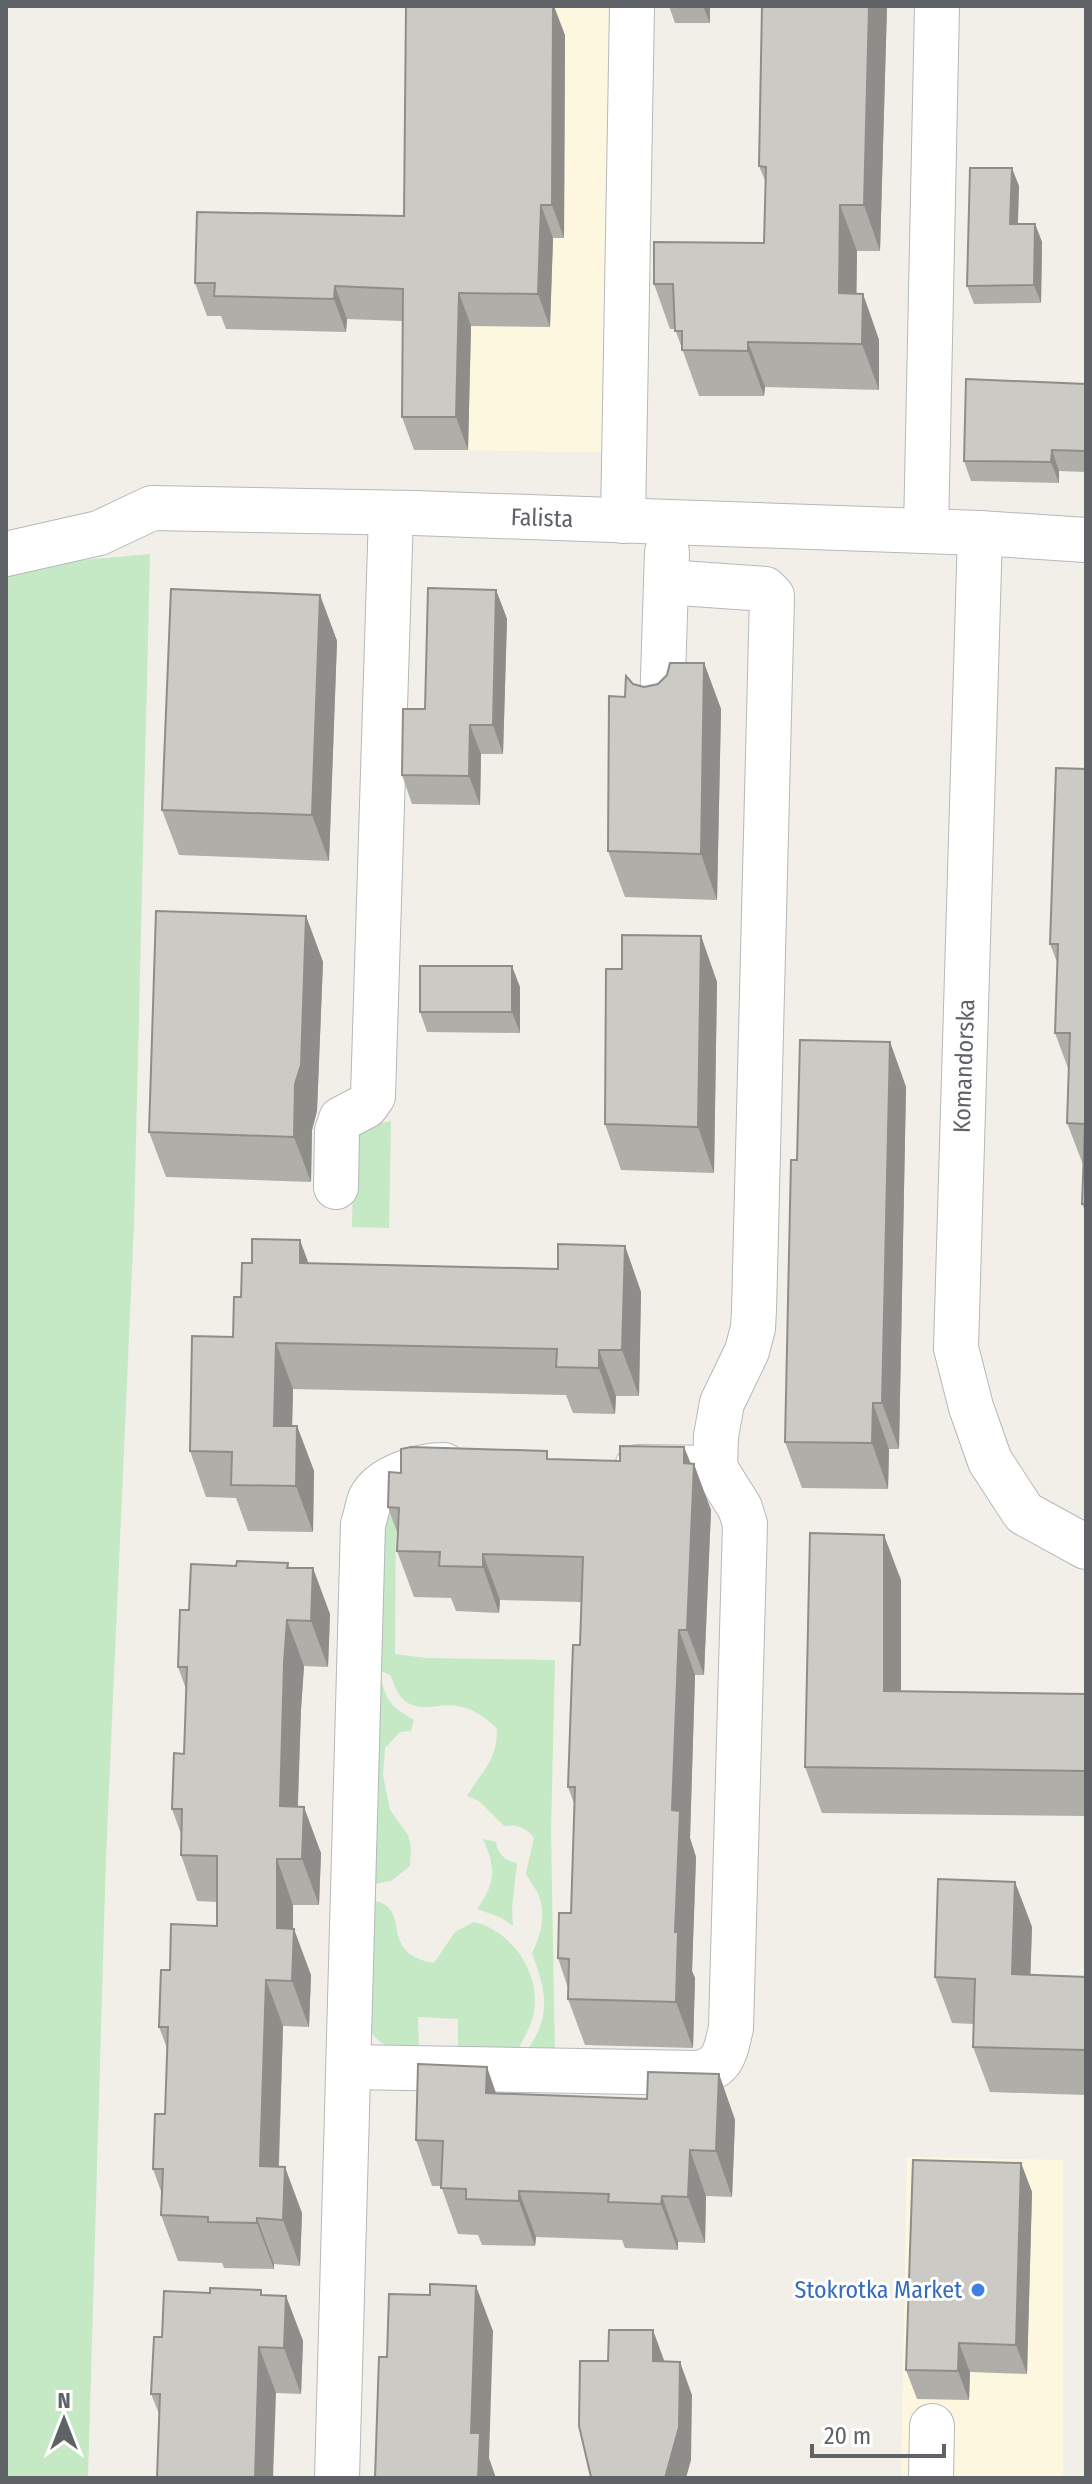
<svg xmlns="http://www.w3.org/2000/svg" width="1092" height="2484" viewBox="0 0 1092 2484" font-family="'Fira Sans Condensed',sans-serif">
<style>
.commercial{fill:#fef7e0}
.green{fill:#c5e8c5}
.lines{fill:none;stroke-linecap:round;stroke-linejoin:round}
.minor-casing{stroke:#b5b8bc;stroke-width:46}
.minor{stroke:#fff;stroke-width:44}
.wall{fill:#afaea9}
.shaded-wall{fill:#8f8d8a}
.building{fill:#cccac5;stroke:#8f8d8a;stroke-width:2}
.shop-dot{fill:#3f7fe0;stroke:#fff;stroke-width:3}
.labels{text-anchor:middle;stroke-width:6;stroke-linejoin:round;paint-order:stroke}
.street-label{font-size:24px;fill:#5f6368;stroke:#fff}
.shop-label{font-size:24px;fill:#366cbe;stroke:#fff;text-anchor:end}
</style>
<rect width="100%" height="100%" fill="#f1efe8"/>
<!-- commercial -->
<g class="commercial">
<polygon points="421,6 617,6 608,452 414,450"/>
<polygon points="907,2157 1063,2160 1063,2478 901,2478"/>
</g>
<!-- green -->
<g class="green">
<polygon points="150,554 134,1224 106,1856 88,2478 6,2478 6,567"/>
<polygon points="391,1121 389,1228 352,1227 354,1132 367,1126"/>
<path d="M396 1504 395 1654 426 1658 555 1660 551 1832 555 2056 524 2055C552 2017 547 1994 532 1953 541 1936 546 1915 539 1896 536 1888 529 1881 526 1873L534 1838C526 1827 517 1824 504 1826L479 1801 467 1796C483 1770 497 1761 497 1729 487 1718 473 1709 458 1706 439 1702 418 1715 402 1698 396 1692 394 1682 390 1675L373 1667 385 1516Z"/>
<path d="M374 1676C384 1682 383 1689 388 1699 394 1709 404 1714 414 1720L411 1731 400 1732 385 1748 383 1775 390 1810 408 1835 411 1847 410 1866 391 1881 368 1885Z"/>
<path d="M483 1839 496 1842C497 1854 506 1861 517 1863L512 1907 513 1926 502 1918 477 1909C496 1883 496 1868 483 1839Z"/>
<path d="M369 1900C373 1901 378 1901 382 1903 408 1915 381 1954 434 1963L455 1932 474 1922C513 1931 543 1976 533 2016 530 2028 523 2040 517 2051L458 2053V2019L418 2017 419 2051C389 2047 376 2049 365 2018Z"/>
</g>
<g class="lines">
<defs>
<g id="minor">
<polyline points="623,521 632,6"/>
<polyline points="926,531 937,6"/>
<polyline points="980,533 956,1348 971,1407 990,1461 1024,1513 1086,1547"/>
<polyline points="6,554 99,533 152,508 414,513 980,533 1086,540"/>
<polyline points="662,708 667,552"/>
<polyline points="336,1187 337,1131 341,1119 366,1106 373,1096 391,513"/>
<polyline points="637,1467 715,1468 716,1436 722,1403 747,1351 753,1328 754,1310 772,596 765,589 666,582"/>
<path d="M349 2067 699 2073C725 2066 725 2052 731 2028L745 1524 740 1508 715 1468"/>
<path d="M337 2478 363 1524C366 1516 367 1507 370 1499 381 1476 421 1465 444 1465"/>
<polyline points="931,2478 932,2426"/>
</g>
</defs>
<!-- minor casing -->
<use href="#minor" class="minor-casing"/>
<!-- minor -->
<use href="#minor" class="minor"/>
</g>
<!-- wall -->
<g class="wall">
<polygon points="669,6 710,6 710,23 675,23"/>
<polygon points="887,6 880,251 857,251 856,294 863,294 879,340 879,390 765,387 764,396 699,396 675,329 670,329 654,284 764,243 766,183 759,166"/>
<polygon points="565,35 564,238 553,238 550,327 471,326 468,450 414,450 402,417 403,321 347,319 346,332 226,329 221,316 207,316 195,283 404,216"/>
<polygon points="1019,186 1018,224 1035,224 1042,242 1041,303 974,304 967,286"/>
<polygon points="1086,384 1086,472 1059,471 1059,483 971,481 964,461"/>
<polygon points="496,590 507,619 503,754 481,754 480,805 412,804 402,775 425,709"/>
<polygon points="320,595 337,641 329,861 179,855 162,810"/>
<polygon points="704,663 721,709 717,900 625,897 608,851 633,684 644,687 658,684"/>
<polygon points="1086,769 1086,1213 1082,1204 1084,1167 1067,1123 1069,1071 1055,1033 1057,962 1050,944"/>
<polygon points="306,916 323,962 317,1111 312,1130 311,1182 166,1177 149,1132"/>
<polygon points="701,936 717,982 714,1173 621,1170 605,1124 622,969"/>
<polygon points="520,987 520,1033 427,1032 420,1012"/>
<polygon points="890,1042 906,1087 899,1449 889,1449 888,1489 802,1488 785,1442 797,1160"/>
<polygon points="625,1246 641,1292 639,1396 616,1396 615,1414 573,1413 566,1395 293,1389 292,1426 297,1426 314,1471 313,1532 248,1531 236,1498 206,1497 190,1451 233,1337 241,1297 309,1263 558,1269"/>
<polygon points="684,1447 711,1510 704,1675 695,1675 690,1838 696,1857 692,1971 695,1978 693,2048 585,2045 568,1999 568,1988 558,1958 571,1913 575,1806 568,1787 580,1645 582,1602 500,1600 499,1613 456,1611 451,1598 414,1597 397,1551 398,1535 388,1507 401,1473 549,1459 620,1461"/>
<polygon points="288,1563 289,1568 330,1614 328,1667 304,1666 301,1709 298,1807 321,1853 319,1905 293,1905 293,1929 311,1975 309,2027 283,2026 279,2167 302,2213 300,2266 274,2264 274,2269 224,2268 222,2263 178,2261 161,2215 162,2194 153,2169 165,2114 167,2048 159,2027 170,1970 217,1926 217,1902 197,1901 181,1855 181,1834 172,1809 184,1754 186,1689 178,1667 189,1610 236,1566"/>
<polygon points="901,1580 901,1691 1086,1694 1086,1816 822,1813 805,1767"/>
<polygon points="1015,1882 1032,1927 1030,1975 1086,1977 1086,2095 990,2092 973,2047 974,2024 952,2023 935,1977"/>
<polygon points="719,2074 735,2120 732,2197 706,2196 705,2243 678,2242 678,2250 625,2248 622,2240 536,2237 535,2246 482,2245 478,2235 458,2234 441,2186 432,2186 416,2140 496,2094 647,2099"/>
<polygon points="1021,2163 1032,2192 1027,2374 970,2372 969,2400 917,2399 906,2370"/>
<polygon points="263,2295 286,2296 303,2341 301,2394 276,2393 160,2416 151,2394"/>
</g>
<!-- shaded-wall -->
<g class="shaded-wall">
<polygon points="553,6 554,6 565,35 564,238 552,205"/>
<polygon points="703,6 710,6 710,23"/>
<polygon points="869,6 887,6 880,251 864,205"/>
<polygon points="1012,168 1019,186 1017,242 1010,224"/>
<polygon points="541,205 553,238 550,327 538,294"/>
<polygon points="840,205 857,251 856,339 839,293"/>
<polygon points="1035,224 1042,242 1041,303 1034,285"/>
<polygon points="335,286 347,319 346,332 334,299"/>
<polygon points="459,293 471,326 468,450 456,417"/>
<polygon points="863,294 879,340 879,390 862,344"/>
<polygon points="748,342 765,387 764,396 748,351"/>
<polygon points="1052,450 1059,471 1059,483 1051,462"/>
<polygon points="496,590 507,619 503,754 493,725"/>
<polygon points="320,595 337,641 329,861 312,815"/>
<polygon points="704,663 721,709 717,900 701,854"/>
<polygon points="470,725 481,754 480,805 469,776"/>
<polygon points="306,916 323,962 317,1111 312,1130 311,1182 294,1137 295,1084"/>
<polygon points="701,936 717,982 714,1173 698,1127"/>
<polygon points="512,966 520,987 520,1033 512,1012"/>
<polygon points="890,1042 906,1087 899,1449 882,1403"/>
<polygon points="300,1240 317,1286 300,1263"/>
<polygon points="625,1246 641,1292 639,1396 622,1350"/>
<polygon points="276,1343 293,1389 291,1471 274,1426"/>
<polygon points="599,1350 616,1396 615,1414 599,1368"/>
<polygon points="873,1403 889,1449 888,1489 872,1443"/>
<polygon points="297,1426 314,1471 313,1532 296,1486"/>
<polygon points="684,1447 694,1473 694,1464 711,1510 704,1675 687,1630"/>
<polygon points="884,1535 901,1580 901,1737 884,1691"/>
<polygon points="483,1554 500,1600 499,1613 483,1567"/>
<polygon points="313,1568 330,1614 328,1667 311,1621"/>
<polygon points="287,1620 304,1666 301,1709 296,1852 280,1806 284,1663"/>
<polygon points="679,1630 695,1675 690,1838 696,1857 692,1971 695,1978 693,2048 676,2002 672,1810"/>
<polygon points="304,1807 321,1853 319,1905 302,1859"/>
<polygon points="277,1859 293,1905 293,1949 294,1929 311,1975 309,2027 292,1981 277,1928"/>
<polygon points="1015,1882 1032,1927 1029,2020 1012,1974"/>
<polygon points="266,1980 283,2026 277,2212 260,2166"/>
<polygon points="487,2067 503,2113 486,2093"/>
<polygon points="719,2074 735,2120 732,2197 716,2151"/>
<polygon points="690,2150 706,2196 705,2243 688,2197"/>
<polygon points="1021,2163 1032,2192 1027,2374 1016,2345"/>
<polygon points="285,2167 302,2213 300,2266 283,2220"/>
<polygon points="519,2191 536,2237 535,2246 519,2201"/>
<polygon points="662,2196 678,2242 678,2250 661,2204"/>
<polygon points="257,2218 274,2264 274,2269 257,2223"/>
<polygon points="476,2286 493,2331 489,2458 496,2478 478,2478 471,2433"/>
<polygon points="286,2296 303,2341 301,2394 284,2348"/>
<polygon points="653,2330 665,2363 653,2361"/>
<polygon points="959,2343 970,2372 969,2400 958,2371"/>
<polygon points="259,2347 276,2393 273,2478 255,2478"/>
<polygon points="680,2362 692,2395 691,2460 686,2478 665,2478"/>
</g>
<!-- building -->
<g class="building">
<polygon points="406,6 553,6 552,205 541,205 538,294 459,293 456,417 402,417 403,289 335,286 334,299 214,296 215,283 195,283 197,212 404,216"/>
<polygon points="762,6 869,6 864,205 840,205 839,293 863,294 862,344 748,342 748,351 682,350 682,331 675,331 673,284 654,284 654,242 764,243 766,167 759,166"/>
<polygon points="970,168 1012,168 1010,224 1035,224 1034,285 967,286"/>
<polygon points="966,379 1086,384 1086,451 1052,450 1051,462 964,461"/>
<polygon points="428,588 496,590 493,725 470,725 469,776 402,775 403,709 425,709"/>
<polygon points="171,589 320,595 312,815 162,810"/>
<polygon points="670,663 704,663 701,854 608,851 609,696 625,697 626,676 633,684 644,687 658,684 667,675"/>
<polygon points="1056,768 1086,769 1086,1204 1082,1204 1085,1124 1067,1123 1070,1033 1055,1033 1058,944 1050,944"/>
<polygon points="156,911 306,916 301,1065 295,1084 294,1137 149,1132"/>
<polygon points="622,935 701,936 698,1127 605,1124 606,969 622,969"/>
<rect x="420" y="966" width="92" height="46"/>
<polygon points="800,1040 890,1042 882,1403 873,1403 872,1443 785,1442 791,1160 797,1160"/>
<polygon points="252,1239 300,1240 300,1263 558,1269 558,1244 625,1246 622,1350 599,1350 599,1368 556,1367 557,1349 276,1343 274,1426 297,1426 296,1486 231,1485 232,1452 190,1451 192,1336 233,1337 234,1297 241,1297 242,1263 252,1263"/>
<polygon points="620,1446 684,1447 684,1463 694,1464 687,1630 679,1630 672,1810 680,1811 675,1932 678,1932 676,2002 568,1999 569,1959 558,1958 559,1913 571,1913 575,1787 568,1787 573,1645 580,1645 583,1557 483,1554 483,1567 439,1566 440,1552 397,1551 399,1508 388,1507 389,1472 401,1473 401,1449 411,1447 547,1451 547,1459 620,1461"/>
<polygon points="810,1533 884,1535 884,1691 1086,1694 1086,1771 805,1767"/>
<polygon points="237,1561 288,1563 287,1568 313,1568 311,1621 287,1620 284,1663 280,1806 304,1807 302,1859 277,1859 277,1928 294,1929 292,1981 266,1980 260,2166 285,2167 283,2220 257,2218 257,2223 208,2222 208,2217 161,2215 163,2169 153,2169 155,2114 165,2114 168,2027 159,2027 161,1970 170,1970 171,1924 217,1926 217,1856 181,1855 182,1809 172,1809 174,1753 184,1754 187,1667 178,1667 180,1610 189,1610 191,1564 236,1566"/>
<polygon points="938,1879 1015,1882 1012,1974 1086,1977 1086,2050 973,2047 975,1979 935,1977"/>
<polygon points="418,2064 487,2067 486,2093 647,2099 648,2072 719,2074 716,2151 690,2150 688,2197 662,2196 661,2204 608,2202 609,2194 519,2191 519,2201 466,2199 466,2189 441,2188 443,2141 416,2140"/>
<polygon points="913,2160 1021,2163 1016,2345 959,2343 958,2371 906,2370"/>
<polygon points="430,2284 476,2286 471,2433 480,2433 478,2478 375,2478 379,2357 387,2357 389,2294 430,2295"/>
<polygon points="210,2288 261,2290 261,2295 286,2296 284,2348 259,2347 255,2478 157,2478 160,2394 151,2394 154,2337 162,2337 164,2291 210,2293"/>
<polygon points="609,2330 653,2330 653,2361 680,2362 679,2427 665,2478 591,2477 579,2426 580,2361 608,2361"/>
</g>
<!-- markers -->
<circle class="shop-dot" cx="978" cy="2290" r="8"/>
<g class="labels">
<!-- street labels -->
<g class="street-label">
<text transform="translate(542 518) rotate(2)" y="8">Falista</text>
<text transform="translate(964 1066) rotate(-88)" y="8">Komandorska</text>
</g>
<!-- shop labels -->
<g class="shop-label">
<text x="962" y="2298">Stokrotka Market</text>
</g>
</g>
<!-- border -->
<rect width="1092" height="2484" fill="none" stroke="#5f6368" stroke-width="16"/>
<!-- north arrow -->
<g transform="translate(64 2420)" stroke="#ffffff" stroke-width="6" paint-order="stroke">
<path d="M0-6L14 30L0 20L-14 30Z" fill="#5f6368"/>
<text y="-12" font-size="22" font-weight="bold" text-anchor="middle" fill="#5f6368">N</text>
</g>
<!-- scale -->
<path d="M812 2444v12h132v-12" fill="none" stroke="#5f6368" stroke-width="4"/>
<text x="824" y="2444" font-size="24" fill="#5f6368" stroke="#ffffff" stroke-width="6" paint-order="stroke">20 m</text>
</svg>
